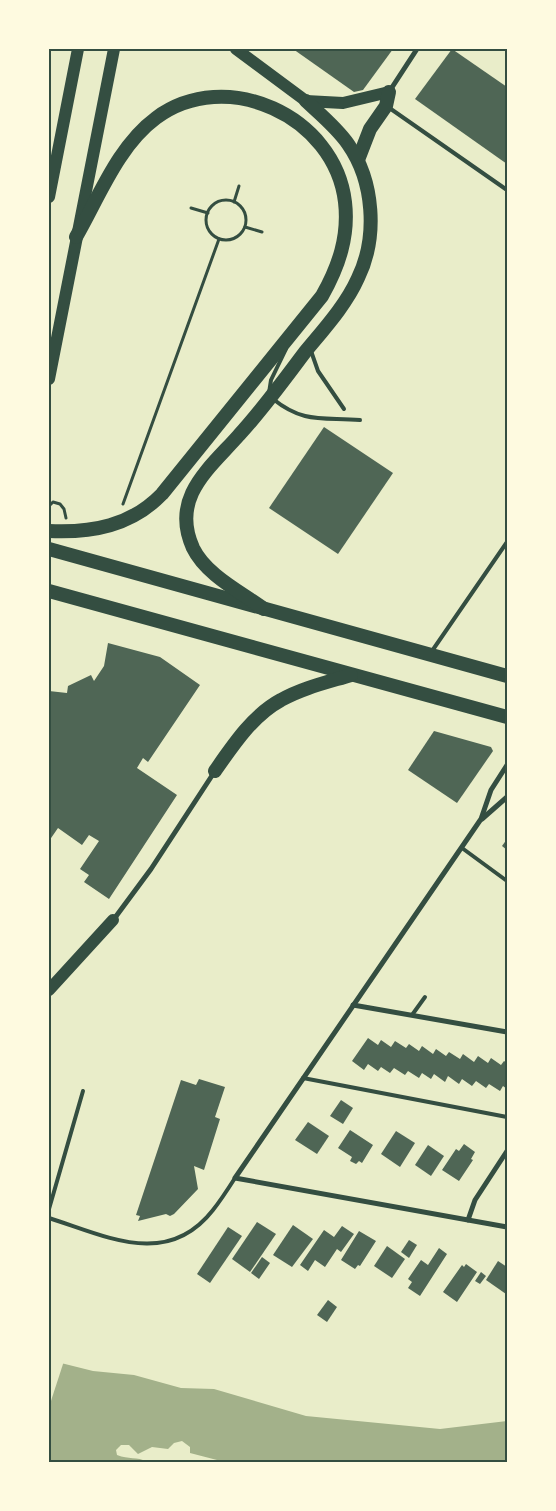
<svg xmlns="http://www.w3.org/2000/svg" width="556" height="1511" viewBox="0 0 556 1511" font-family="'PT Sans',sans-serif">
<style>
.water{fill:#a3b18a}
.pier{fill:#e9edc9}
.building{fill:#4f6655}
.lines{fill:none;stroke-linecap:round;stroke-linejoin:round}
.path{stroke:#344e41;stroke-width:3}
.service{stroke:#344e41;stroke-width:4}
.minor{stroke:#344e41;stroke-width:5}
.primary{stroke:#344e41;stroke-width:12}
.trunk{stroke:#344e41;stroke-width:14}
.neatline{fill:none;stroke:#344e41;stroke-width:2}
</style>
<rect width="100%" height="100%" fill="#e9edc9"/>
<!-- water -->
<path class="water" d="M49 1360 93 1371 134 1375 181 1388 214 1389 306 1416 440 1429 507 1421V1462H218L217 1460 190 1453V1447L182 1441 174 1443 168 1449 152 1447 138 1454 129 1445H121L116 1450 117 1455C129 1460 136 1456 148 1462H49Z"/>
<!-- pier -->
<polygon class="pier" points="49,1358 64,1361 49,1407"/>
<!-- building -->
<g class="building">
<polygon points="293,49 393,49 363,90 354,92"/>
<polygon points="452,49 507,87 507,164 415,99"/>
<polygon points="324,427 393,473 338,554 269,508"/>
<polygon points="108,643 160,657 200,685 148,762 143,758 137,768 177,795 109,899 84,882 89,875 80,869 99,841 89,835 82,845 58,828 49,841 49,691 67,693 68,686 91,675 94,681 104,666"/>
<polygon points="434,731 491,747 493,751 457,803 408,770"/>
<polygon points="507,839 507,850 502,846"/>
<polygon points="368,1038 378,1045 381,1040 391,1047 395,1041 406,1048 409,1044 419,1051 422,1046 433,1054 436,1049 446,1056 449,1052 460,1059 463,1054 474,1062 478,1056 488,1063 491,1058 501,1065 504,1061 507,1063 507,1089 503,1086 500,1091 489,1084 486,1088 476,1081 472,1086 462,1079 459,1084 448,1076 445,1082 434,1074 431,1079 422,1073 419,1078 408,1071 405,1075 394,1068 390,1073 381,1067 378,1071 368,1064 364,1070 352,1061"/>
<polygon points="199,1079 225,1087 215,1117 220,1119 204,1170 194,1166 198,1189 174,1214 170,1216 166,1214 138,1221 140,1216 136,1215 181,1080 196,1085"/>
<polygon points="341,1100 353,1108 343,1124 330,1116"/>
<polygon points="308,1122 329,1136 317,1154 295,1140"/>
<polygon points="350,1130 373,1145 362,1163 359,1161 356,1164 350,1161 352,1157 338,1148"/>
<polygon points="396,1131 415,1143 400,1167 381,1154"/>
<polygon points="464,1144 475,1152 471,1159 473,1160 459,1181 442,1170 456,1149 459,1151"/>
<polygon points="428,1145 444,1156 431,1176 415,1165"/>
<polygon points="257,1222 276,1234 250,1272 232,1259"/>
<polygon points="293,1225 313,1239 292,1267 273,1255"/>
<polygon points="342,1226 354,1234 341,1252 337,1249 325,1267 315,1260 308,1271 300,1265 324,1230 334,1237"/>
<polygon points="228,1227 242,1236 210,1283 197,1274"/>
<polygon points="359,1231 376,1241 360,1266 358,1265 355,1269 341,1260"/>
<polygon points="409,1240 417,1245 409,1258 401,1252"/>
<polygon points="387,1246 405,1259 392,1278 374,1266"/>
<polygon points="439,1248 447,1254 420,1296 408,1288 412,1282 408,1279 421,1260 428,1265"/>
<polygon points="262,1257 270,1263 259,1279 251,1273"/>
<polygon points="498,1261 507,1267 506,1294 486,1280"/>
<polygon points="466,1264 477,1272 457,1302 443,1292 462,1265 464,1267"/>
<polygon points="481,1272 486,1276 480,1284 475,1281"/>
<polygon points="328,1300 337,1307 327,1322 317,1315"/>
</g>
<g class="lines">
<!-- path -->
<g class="path">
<circle cx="226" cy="220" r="20"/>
<polyline points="234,202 239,186"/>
<polyline points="191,208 208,213"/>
<polyline points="245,227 262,232"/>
<polyline points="123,504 219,239"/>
<polyline points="49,506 53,502 60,504 64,509 66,518"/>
</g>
<!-- service -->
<g class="service">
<polyline points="388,107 507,190"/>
<polyline points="311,351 318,371 344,409"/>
<polyline points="269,393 271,380 286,349"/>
<path d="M273 399C304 424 323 417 360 420"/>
<polyline points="432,651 507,542"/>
<polyline points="462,848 507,881"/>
<polyline points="412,1015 425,997"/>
<polyline points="303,1078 507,1117"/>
<polyline points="49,1209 83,1091"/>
<path d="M49 1218C106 1236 167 1269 213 1210 221 1200 228 1189 235 1178"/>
</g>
<!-- minor -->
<g class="minor">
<polyline points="389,92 417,49"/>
<polyline points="507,765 491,790 481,819 235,1178 507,1227"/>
<polyline points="482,819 507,797"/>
<polyline points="114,919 151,869 215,771"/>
<polyline points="353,1005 507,1032"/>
<polyline points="468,1220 475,1200 507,1151"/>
</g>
<!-- primary -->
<g class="primary">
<polyline points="236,49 306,101 343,103 389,92"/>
<polyline points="49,197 78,49"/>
<polyline points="49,379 114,49"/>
<polyline points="49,990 113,920"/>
</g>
<!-- trunk -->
<g class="trunk">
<polyline points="358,160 370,129 386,106 389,92"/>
<path d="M49 531C92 533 131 526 162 494L322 296C339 266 349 236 345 202 335 116 226 66 156 118 118 146 99 197 76 237"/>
<polyline points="49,549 507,676"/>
<polyline points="49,591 507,717"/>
<path d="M264 609C241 592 206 575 193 548 170 497 210 468 239 435 263 409 284 380 305 352 324 329 346 305 358 278 378 237 374 181 348 144 337 128 321 115 306 101"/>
<path d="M215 771C233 745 253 715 281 700 302 688 328 682 351 675"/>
</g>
</g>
<!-- border -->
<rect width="556" height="1511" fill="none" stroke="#fefae0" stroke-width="100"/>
<rect x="50" y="50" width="456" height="1411" class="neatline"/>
</svg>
